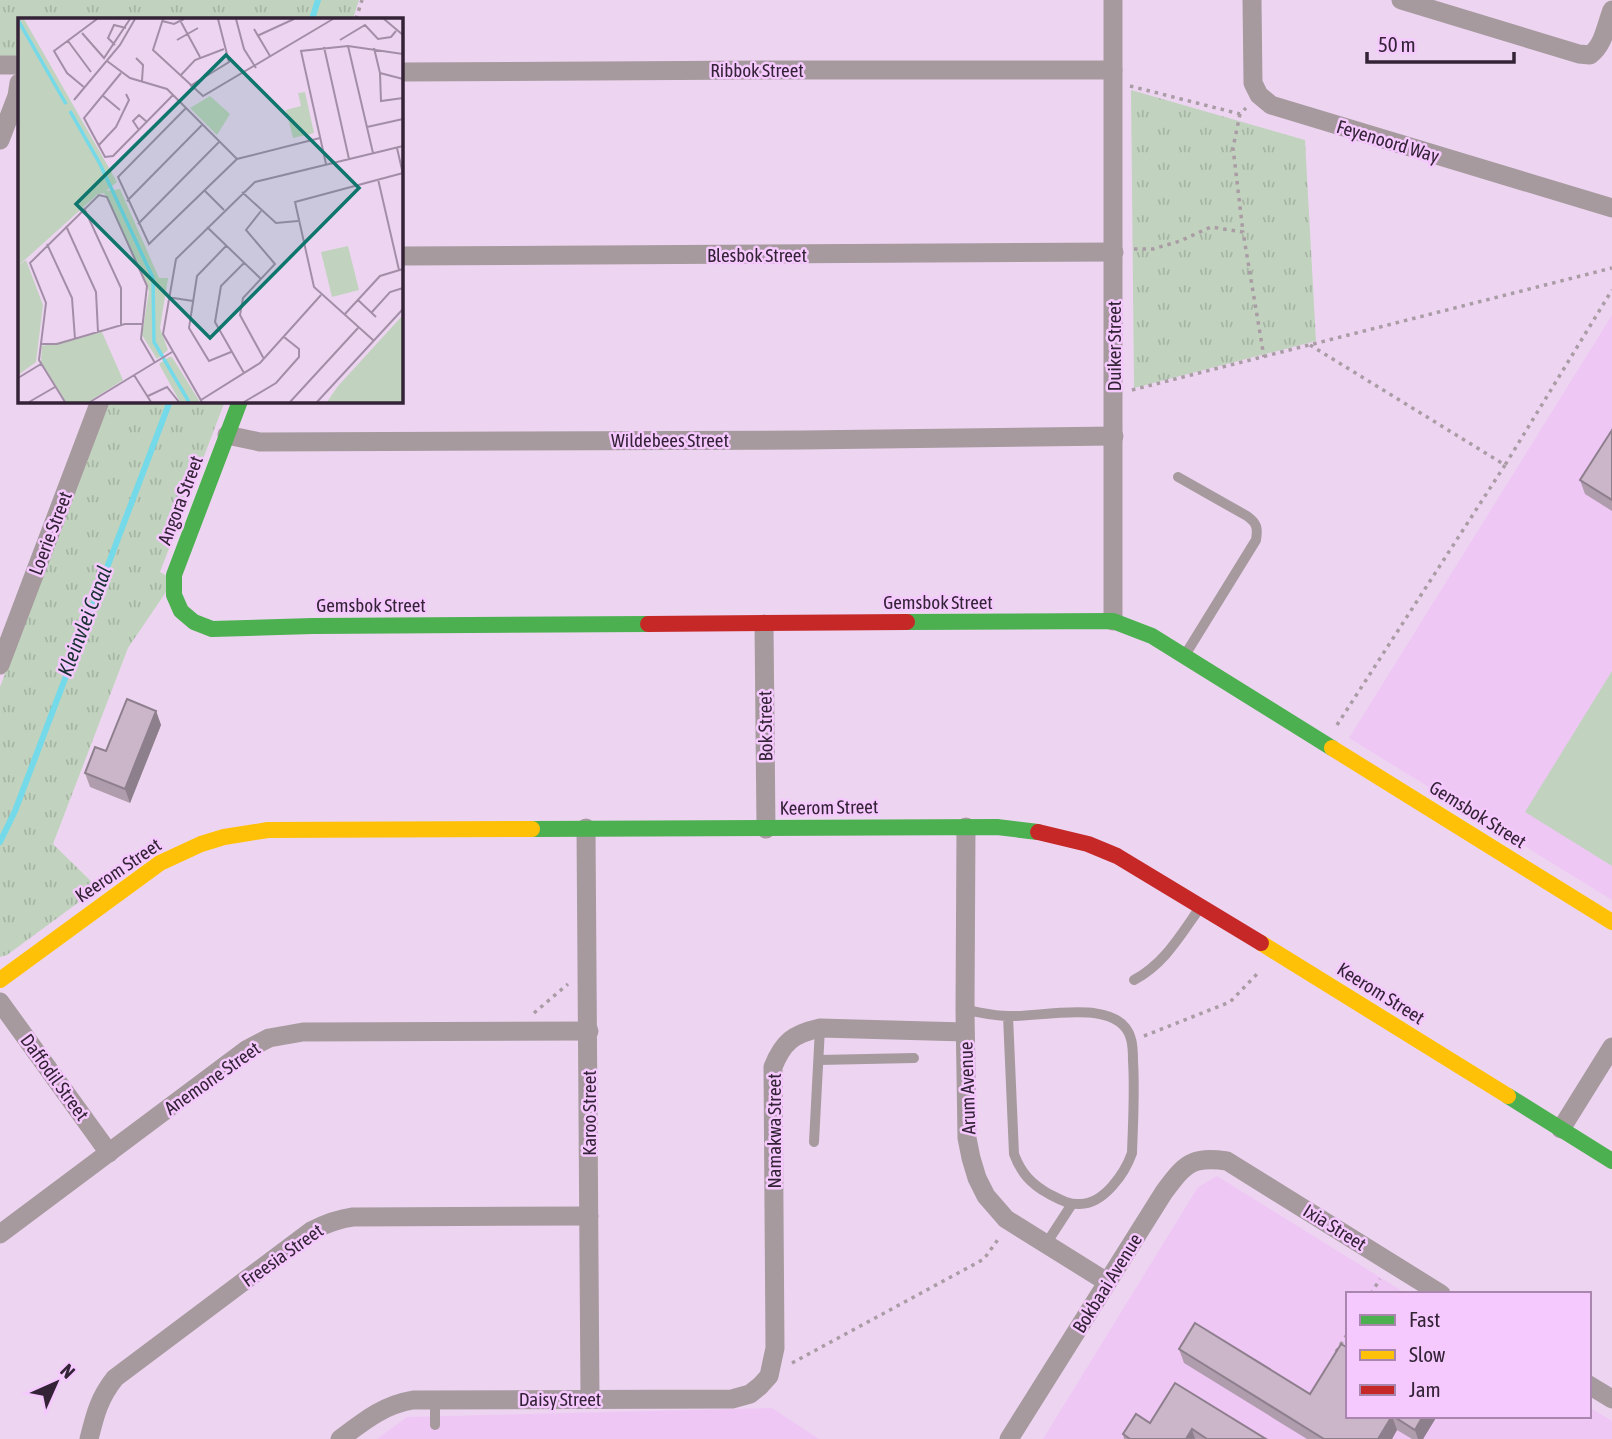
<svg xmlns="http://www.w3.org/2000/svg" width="1612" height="1439" viewBox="0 0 1612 1439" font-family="'Asap Condensed',sans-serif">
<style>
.built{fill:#eec7f5}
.grass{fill:url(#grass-tufts)}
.pitch{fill:#c1d3be}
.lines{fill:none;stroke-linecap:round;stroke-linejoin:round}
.stream{stroke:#74d9e8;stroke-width:6}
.path{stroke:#aa9ca5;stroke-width:3.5;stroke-dasharray:3.5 5;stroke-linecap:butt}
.lane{stroke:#a79a9f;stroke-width:10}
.street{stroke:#a79a9f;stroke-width:19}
.fast{stroke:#4caf50;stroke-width:16}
.slow{stroke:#ffc107;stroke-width:16}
.jam{stroke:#c62828;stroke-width:16}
.wall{fill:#af9cad}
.shaded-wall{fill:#8e7f8d}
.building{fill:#cbb5c9;stroke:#8e7f8d;stroke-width:2}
.labels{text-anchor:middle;stroke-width:5;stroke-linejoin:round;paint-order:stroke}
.street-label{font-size:19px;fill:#342337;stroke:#f5c8fe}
.water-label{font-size:21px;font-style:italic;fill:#173031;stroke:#f5c8fe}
.inset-river{fill:none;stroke:#74d9e8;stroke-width:3.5}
.inset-road{fill:none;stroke:#a38ea7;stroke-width:2}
.view{fill:#0f766e;fill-opacity:0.15;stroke:#0f766e;stroke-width:3.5}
.inset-edge{fill:none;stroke:#342337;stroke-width:3.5}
</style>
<defs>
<pattern id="grass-tufts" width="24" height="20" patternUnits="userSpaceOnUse" patternTransform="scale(1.75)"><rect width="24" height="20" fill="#c1d3be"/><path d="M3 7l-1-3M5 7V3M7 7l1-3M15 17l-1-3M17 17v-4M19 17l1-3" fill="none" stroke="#a6b5a4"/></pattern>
</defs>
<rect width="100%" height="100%" fill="#edd5f1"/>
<!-- built -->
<g class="built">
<polygon points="1612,315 1612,900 1349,738"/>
<polygon points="1217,1176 1407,1294 1348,1294 1348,1416 1589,1416 1589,1407 1612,1421 1612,1439 1043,1439 1198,1187"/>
<polygon points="772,1408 819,1439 377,1439 407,1417"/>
</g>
<!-- grass -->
<g class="grass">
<polygon points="0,0 359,0 353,19 19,19 19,57 0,57"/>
<polygon points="1131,90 1305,140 1316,341 1134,388"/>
<polygon points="108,401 225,401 160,572 167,576 166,592 128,648 53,844 98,888 7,955 0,957 0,687"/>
</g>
<!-- pitch -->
<polygon class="pitch" points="1612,671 1612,866 1525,812"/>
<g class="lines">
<!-- stream -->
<g class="stream">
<polyline points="312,19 318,0"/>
<polyline points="0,842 15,811 170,401"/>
</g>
<!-- path -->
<g class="path">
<polyline points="356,19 362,0"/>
<polyline points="1130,86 1240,114 1246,108"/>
<polyline points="1240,114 1233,148 1243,232"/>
<polyline points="1134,249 1153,249 1180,241 1211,227 1243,232 1264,357"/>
<polyline points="1310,345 1505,465 1612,290"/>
<polyline points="1132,390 1612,268"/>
<polyline points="1337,725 1505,465"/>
<polyline points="534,1013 568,984"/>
<polyline points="1144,1036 1230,1002 1259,972"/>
<polyline points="1371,1294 1380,1279"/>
<polyline points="1336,1352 1348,1333"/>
<polyline points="792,1363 984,1259 999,1238"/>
</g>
<!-- lane -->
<g class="lane">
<path d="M1178 477 1247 516C1257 523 1258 528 1256 540L1185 655"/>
<path d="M1134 980C1164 964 1180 936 1199 909"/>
<path d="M965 1010C979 1012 994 1016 1008 1016 1040 1018 1120 996 1131 1039 1133 1046 1133 1054 1133 1061 1135 1091 1133 1122 1132 1153 1125 1173 1104 1204 1080 1204 1069 1205 1059 1199 1049 1194 1031 1184 1021 1173 1014 1154L1008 1016"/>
<polyline points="819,1060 914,1058"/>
<polyline points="814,1142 820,1028"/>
<polyline points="1046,1244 1072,1204"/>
<polyline points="435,1400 435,1425"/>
</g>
<!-- street -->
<g class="street">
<polyline points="1252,0 1253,83 1259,95 1271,105 1612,208"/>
<path d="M1401 0 1579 54 1590 55C1604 45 1606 25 1612 10"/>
<polyline points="0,65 19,65"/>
<polyline points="401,72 765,70 1113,70"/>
<polyline points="0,140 17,96 19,83"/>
<polyline points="401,256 1114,252"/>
<polyline points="227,435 260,442 802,440 1114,436"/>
<polyline points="1113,621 1113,0"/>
<polyline points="764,624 766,829"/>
<polyline points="0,665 100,401"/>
<polyline points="966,827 965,1010 967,1138 971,1158 977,1178 986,1196 1006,1219 1107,1282"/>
<polyline points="586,828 590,1399"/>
<polyline points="0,1002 109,1153"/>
<polyline points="1561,1129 1612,1047"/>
<polyline points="0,1234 246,1050 269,1038 303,1032 589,1031"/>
<polyline points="1589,1385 1612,1399"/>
<path d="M89 1439C95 1415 99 1398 115 1378L311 1231C325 1224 337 1219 353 1217L589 1216"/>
<path d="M340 1439C364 1421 383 1405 413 1400L732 1399 750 1394 760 1386 769 1376 775 1348 773 1067C783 1042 793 1034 820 1028L965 1032"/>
<path d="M1009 1439 1164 1192C1185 1164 1191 1156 1227 1161L1441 1294"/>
</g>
<!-- fast -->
<g class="fast">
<polyline points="240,401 174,575 174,595 181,611 194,622 212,629 313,626 648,624"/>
<polyline points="907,622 1113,621 1152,636 1332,748"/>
<polyline points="532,829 997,827 1038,832"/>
<polyline points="1508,1096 1612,1161"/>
</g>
<!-- slow -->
<g class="slow">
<polyline points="1332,748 1612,922"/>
<polyline points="1261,943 1508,1096"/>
<polyline points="0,980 160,863 201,844 224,837 268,830 532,829"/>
</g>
<!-- jam -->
<g class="jam">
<polyline points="648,624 907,622"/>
<polyline points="1038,832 1088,844 1117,856 1261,943"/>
</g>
</g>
<!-- wall -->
<g class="wall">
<polygon points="1612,430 1612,511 1585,494 1580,480"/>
<polygon points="156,711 161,725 130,803 90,787 85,773 106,751"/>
<polygon points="1179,1349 1310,1394 1348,1416 1437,1416 1423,1439 1412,1439 1397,1430 1392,1439 1307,1439 1184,1363"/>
<polygon points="1150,1423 1266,1439 1124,1439 1123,1434"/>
</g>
<!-- shaded-wall -->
<g class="shaded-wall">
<polygon points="156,711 161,725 130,803 125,789"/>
<polygon points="1392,1416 1397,1430 1392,1439 1378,1439"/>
<polygon points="1423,1416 1437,1416 1423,1439 1418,1439 1415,1430"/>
<polygon points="1192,1429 1195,1439 1186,1439"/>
</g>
<!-- building -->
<g class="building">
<polygon points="1612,430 1612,500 1580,480"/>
<polygon points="127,699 156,711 125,789 85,773 95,747 106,751"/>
<polygon points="1195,1323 1310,1394 1341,1344 1348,1348 1348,1416 1392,1416 1378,1439 1324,1439 1179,1349"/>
<polygon points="1175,1383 1266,1439 1207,1439 1192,1429 1186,1439 1130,1439 1123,1434 1136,1414 1150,1423"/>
<polygon points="1393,1416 1423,1416 1415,1430"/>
</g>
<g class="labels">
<!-- street labels -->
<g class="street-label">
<text x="757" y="77">Ribbok Street</text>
<text transform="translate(1388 141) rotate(17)" y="7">Feyenoord Way</text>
<text x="757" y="262">Blesbok Street</text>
<text transform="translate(1114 346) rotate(-90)" y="7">Duiker Street</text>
<text x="670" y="447">Wildebees Street</text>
<text transform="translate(180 500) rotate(-69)" y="7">Angora Street</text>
<text transform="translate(50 533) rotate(-69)" y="7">Loerie Street</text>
<text x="938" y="609">Gemsbok Street</text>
<text x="371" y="612">Gemsbok Street</text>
<text transform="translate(765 726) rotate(-91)" y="7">Bok Street</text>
<text transform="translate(829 807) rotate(-1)" y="7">Keerom Street</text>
<text transform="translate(1478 814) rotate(32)" y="7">Gemsbok Street</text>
<text transform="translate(118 870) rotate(-34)" y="7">Keerom Street</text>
<text transform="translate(1381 993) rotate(32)" y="7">Keerom Street</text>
<text transform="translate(55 1077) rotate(54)" y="7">Daffodil Street</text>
<text transform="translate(212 1078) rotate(-35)" y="7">Anemone Street</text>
<text transform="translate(967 1088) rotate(-92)" y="7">Arum Avenue</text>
<text transform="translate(589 1113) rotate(-90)" y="7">Karoo Street</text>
<text transform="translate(774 1131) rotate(-90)" y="7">Namakwa Street</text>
<text transform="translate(1335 1227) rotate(32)" y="7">Ixia Street</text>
<text transform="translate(282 1255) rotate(-35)" y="7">Freesia Street</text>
<text transform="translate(1107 1283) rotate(-58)" y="7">Bokbaai Avenue</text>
<text x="560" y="1406">Daisy Street</text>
</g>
<!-- water labels -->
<g class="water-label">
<text transform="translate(85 621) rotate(-69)" y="7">Kleinvlei Canal</text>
</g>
</g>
<!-- overview -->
<g transform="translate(18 18)">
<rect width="385" height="385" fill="#edd5f1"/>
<path d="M0 1H6L99 164 88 173 102 171 141 260H150L142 310 150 332 139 341 124 317 131 273 86 175 80 176 0 248ZM192 78 212 96 199 117 172 90ZM84 314 105 362 70 384H48L23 344 24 328ZM151 339H154L182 384H162L141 346Z" fill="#c1d3be"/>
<path d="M8 242 25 287 18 344 0 357V248Z" fill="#c1d3be"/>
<path d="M287 74 296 115 275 120 268 92 283 88 280 75ZM330 228 341 272 314 279 303 234ZM385 297V384H309L320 368Z" fill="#c1d3be"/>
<path class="inset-river" d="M0 2 48 86M52 93 82 146 135 260 136 324 171 384"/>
<path class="inset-road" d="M145 1 135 32 185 78 315 1M218 1 226 31 238 50M366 1 385 17M144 3 156 6 166 1M163 4 182 39M236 11 252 38M64 15 86 40 112 1M239 18 276 1M159 22 180 10M322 22 347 7 360 21 373 19 378 13M50 23 73 54M97 27 90 20 96 7 108 10M330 28 355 135M306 29 331 141M356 30 362 55M118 40 125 47 124 63M89 43 112 60 149 71 219 141M103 55 66 100 87 139 95 138 155 77M362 55 363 83 385 80M362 55 385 61M162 58 177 42 206 31M172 68 211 44 200 1M67 70 49 55 36 33 79 1M84 77 102 92M56 82 102 27 117 1M168 90 100 159 131 226 219 141 302 120M349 109 385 101M121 112 115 103 121 97 129 104M80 128 98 109 111 82 108 76M379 130 385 156M308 146 283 33 330 28 385 36M360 161 381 252M187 173 206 192M224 174 258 205 280 203M109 183 185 106M66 190 103 270V308M243 193 228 212 257 246 225 280 222 297 246 341M120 206 202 123M48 208 78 274 80 314M189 209 243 261M29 226 54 280 57 321M208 228 179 258 171 310 191 343 213 334M226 245 203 268 197 304 226 355M149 279 175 283M340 282 358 299M354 294 372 274 385 270M326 297 362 258 385 251M355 322 296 269 277 184 385 155M22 326H39L107 306H125M116 357 133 384M0 360 23 346M130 378 149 369 161 384M183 382 242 345 303 277M11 384 37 369M47 384 21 342 28 285 12 245 81 177 89 179 129 268 123 321 137 345M72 384 154 334M184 384 145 316 158 241 237 164 385 128M226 384 258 365 281 339V331L266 319M272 384 340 310M299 384 385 291"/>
<path class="view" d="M208 37 341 170 192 320 58 186Z"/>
<rect width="385" height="385" class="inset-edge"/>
</g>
<!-- legend -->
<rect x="1346" y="1292" width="245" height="126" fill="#f5c8fe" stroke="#a886ae" stroke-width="2"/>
<rect x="1360" y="1315" width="35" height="10" fill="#4caf50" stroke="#a886ae" stroke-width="2"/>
<text x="1409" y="1327" font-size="21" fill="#342337">Fast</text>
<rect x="1360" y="1350" width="35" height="10" fill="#ffc107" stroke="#a886ae" stroke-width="2"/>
<text x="1409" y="1362" font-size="21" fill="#342337">Slow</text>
<rect x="1360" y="1385" width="35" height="10" fill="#c62828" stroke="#a886ae" stroke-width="2"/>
<text x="1409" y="1397" font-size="21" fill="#342337">Jam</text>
<!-- north arrow -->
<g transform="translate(56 1383) rotate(45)" stroke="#f5c8fe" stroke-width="5" paint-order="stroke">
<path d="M0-5L12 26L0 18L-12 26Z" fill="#342337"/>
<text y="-10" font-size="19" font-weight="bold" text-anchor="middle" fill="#342337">N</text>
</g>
<!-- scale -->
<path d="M1367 52v10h147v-10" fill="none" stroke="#342337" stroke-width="3.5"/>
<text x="1378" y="52" font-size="21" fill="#342337" stroke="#f5c8fe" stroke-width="5" paint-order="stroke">50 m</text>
</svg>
